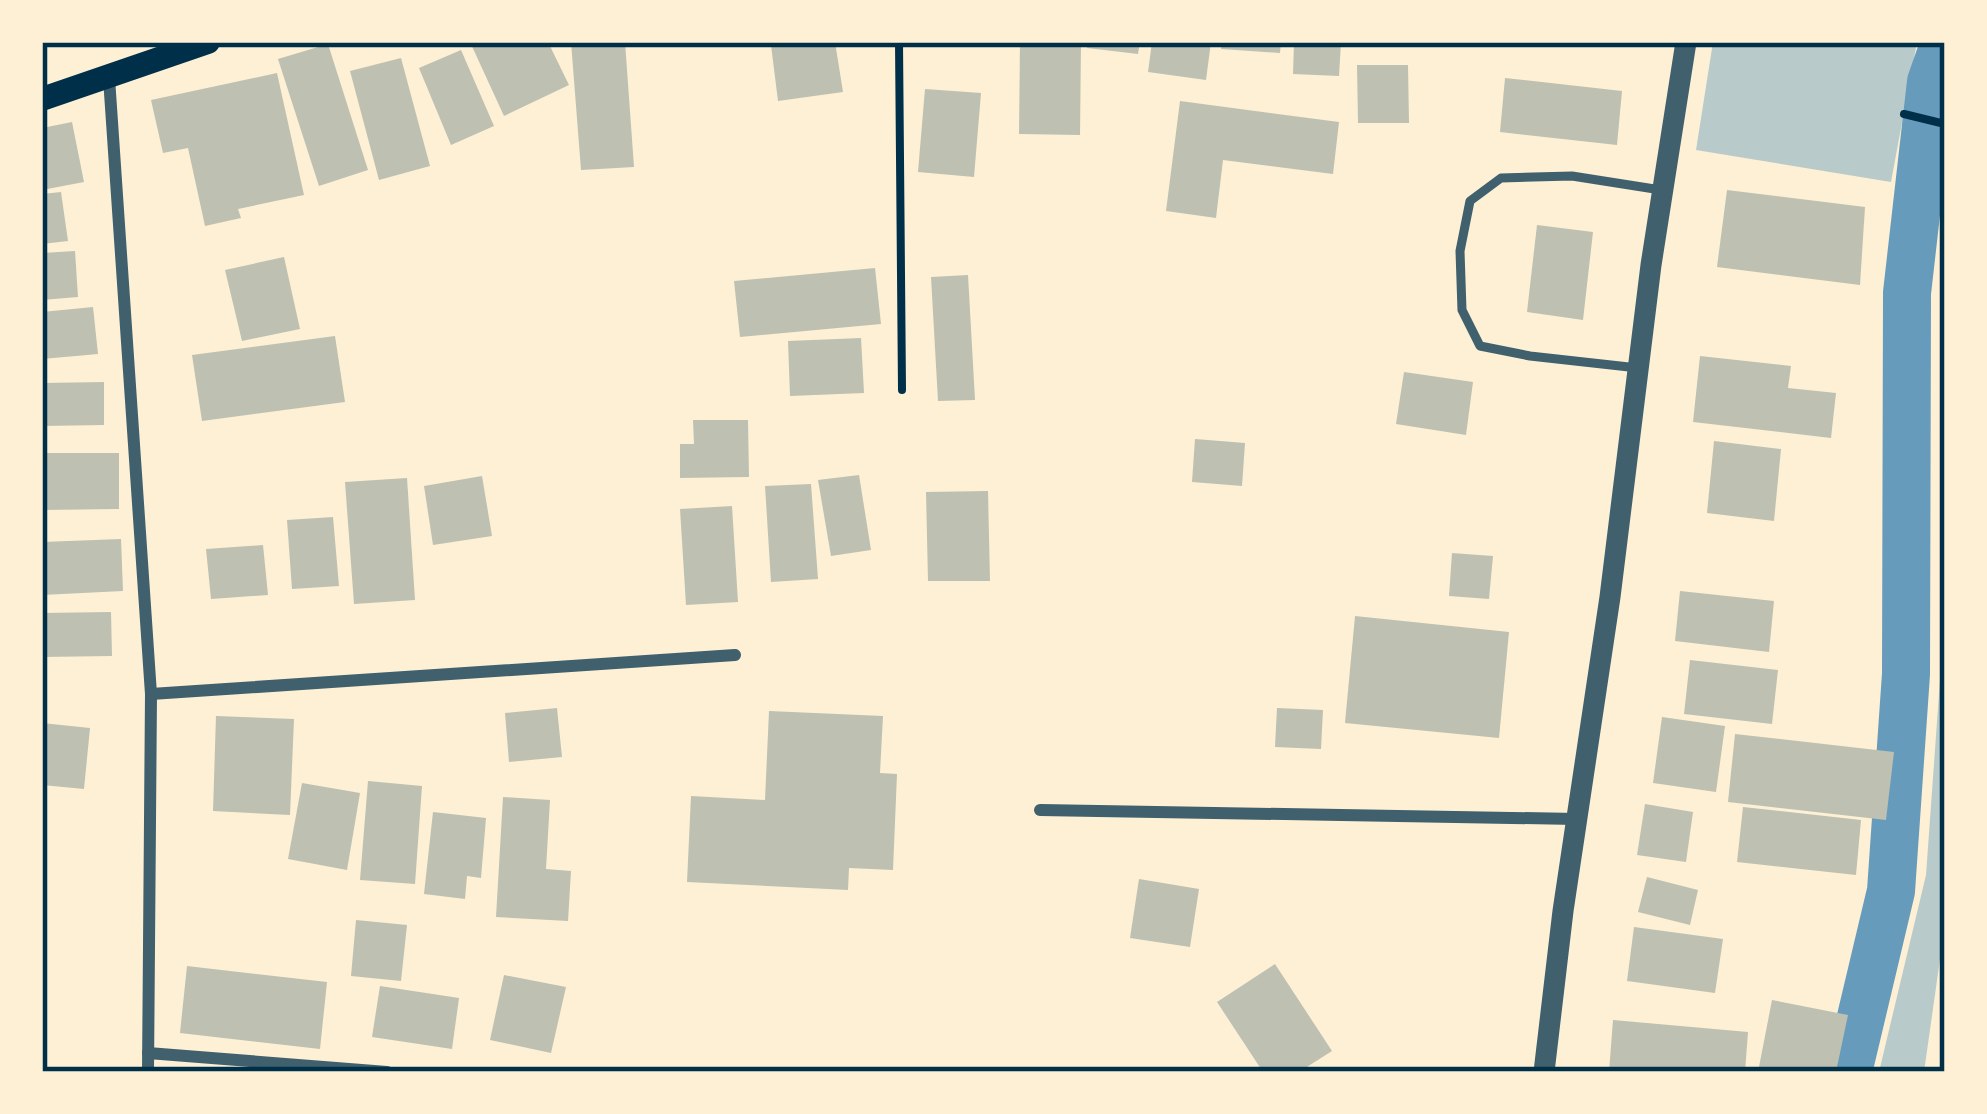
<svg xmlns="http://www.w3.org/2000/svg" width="1987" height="1114" viewBox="0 0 1987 1114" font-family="'Titillium Web',sans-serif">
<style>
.green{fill:#b9caca}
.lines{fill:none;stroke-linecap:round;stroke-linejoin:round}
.canal{stroke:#669bbc;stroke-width:48}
.building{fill:#bec0b2}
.path{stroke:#003049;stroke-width:8}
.service{stroke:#3f606c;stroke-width:9}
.minor{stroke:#3f606c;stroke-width:12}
.tertiary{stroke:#3f606c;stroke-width:21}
.secondary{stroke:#003049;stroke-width:24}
.neatline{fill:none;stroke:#003049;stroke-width:4.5}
</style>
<rect width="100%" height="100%" fill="#fdf0d5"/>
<!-- green -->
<g class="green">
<polygon points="1713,42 1917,42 1891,182 1696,150"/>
<polygon points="1945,289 1945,924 1924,1072 1879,1072 1926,875 1941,666"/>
</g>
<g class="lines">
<!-- canal -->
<polyline class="canal" points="1848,1072 1891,891 1906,674 1907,293 1931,82 1945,42"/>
</g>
<!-- building -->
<g class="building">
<polygon points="470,42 548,42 569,85 504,116"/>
<polygon points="571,42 625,42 634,167 581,170"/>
<polygon points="791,42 835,42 843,92 778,101 771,45"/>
<polygon points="1020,42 1081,42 1080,135 1019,134"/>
<polygon points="1088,42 1140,42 1138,54 1087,48"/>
<polygon points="1152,42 1211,42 1206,80 1148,72"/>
<polygon points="1222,42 1281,42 1280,53 1221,49"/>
<polygon points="1294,42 1341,42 1339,76 1293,74"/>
<polygon points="328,44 368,170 319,186 278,59"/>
<polygon points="461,50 494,126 451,145 419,68"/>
<polygon points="401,58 430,166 379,180 350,71"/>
<polygon points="1357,65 1408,65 1409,123 1358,123"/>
<polygon points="277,73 304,195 238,209 241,218 205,226 188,148 163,153 151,100"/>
<polygon points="1505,78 1622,91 1617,145 1500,132"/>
<polygon points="925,89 981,93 974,177 918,172"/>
<polygon points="1180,101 1339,122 1333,174 1223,160 1216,218 1166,211"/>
<polygon points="72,122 84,182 42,190 42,128"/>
<polygon points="1727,190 1865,207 1860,285 1717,267"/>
<polygon points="61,192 68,241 42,244 42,194"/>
<polygon points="1537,225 1593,232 1583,320 1527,312"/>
<polygon points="75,251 78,297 42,300 42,253"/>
<polygon points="284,257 300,329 242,341 225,270"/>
<polygon points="875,268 881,324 740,337 734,281"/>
<polygon points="968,275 975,400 938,401 931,277"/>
<polygon points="93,307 98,354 42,359 42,312"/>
<polygon points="335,336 345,402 202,421 192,355"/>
<polygon points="861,338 864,393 790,396 788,341"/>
<polygon points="1700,356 1791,366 1788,388 1836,393 1831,438 1693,422"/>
<polygon points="1404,372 1473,382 1466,435 1396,424"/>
<polygon points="104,382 104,425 42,426 42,383"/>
<polygon points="693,420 748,420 749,477 680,478 680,444 694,444"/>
<polygon points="1195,439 1245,443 1242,486 1192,482"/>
<polygon points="1714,441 1781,449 1774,521 1707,513"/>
<polygon points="42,453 119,453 119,509 42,510"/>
<polygon points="859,475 871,550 831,556 818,480"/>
<polygon points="482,476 492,536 433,545 424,486"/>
<polygon points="407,478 415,600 354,604 345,482"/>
<polygon points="811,484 818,579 771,582 765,486"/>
<polygon points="988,491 990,581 928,581 926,492"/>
<polygon points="732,506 738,602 686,605 680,509"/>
<polygon points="333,517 339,586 292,589 287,520"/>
<polygon points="121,539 123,591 42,595 42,542"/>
<polygon points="263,545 268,595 211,599 206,549"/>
<polygon points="1452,553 1493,556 1489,599 1449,596"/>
<polygon points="1680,591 1774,601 1769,652 1675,641"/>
<polygon points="111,612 112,656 42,657 42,613"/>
<polygon points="1355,616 1509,632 1499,738 1345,723"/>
<polygon points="1690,660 1778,670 1772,724 1684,714"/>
<polygon points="557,708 562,757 509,762 505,713"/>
<polygon points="1277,708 1323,710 1321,749 1275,747"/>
<polygon points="769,711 883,716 880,773 897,774 893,870 849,868 848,890 687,882 691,796 765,800"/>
<polygon points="216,716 294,719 290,815 213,811"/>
<polygon points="1662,717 1725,726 1716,792 1653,783"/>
<polygon points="42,723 90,728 84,789 42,785"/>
<polygon points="1735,734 1894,752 1886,820 1728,802"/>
<polygon points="368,781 422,786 415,884 360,880"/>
<polygon points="302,783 360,793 347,870 288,859"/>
<polygon points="503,797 550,800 546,869 571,871 568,921 496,917"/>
<polygon points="1645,804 1693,812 1686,862 1637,855"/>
<polygon points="1743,807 1861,820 1856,875 1737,862"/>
<polygon points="433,812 486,818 481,878 467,876 465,899 424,894"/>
<polygon points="1647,877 1698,890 1690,925 1638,912"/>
<polygon points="1139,879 1199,889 1190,947 1130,938"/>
<polygon points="356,920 407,925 401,981 351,976"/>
<polygon points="1634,927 1723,939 1715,993 1627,981"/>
<polygon points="1275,964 1332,1051 1299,1072 1263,1072 1217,1002"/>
<polygon points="187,966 327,982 320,1049 180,1033"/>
<polygon points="504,975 566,987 551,1053 490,1040"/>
<polygon points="380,986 459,998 452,1049 372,1037"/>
<polygon points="1772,1000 1848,1015 1836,1072 1758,1072"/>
<polygon points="1613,1020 1748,1032 1745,1072 1609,1072"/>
</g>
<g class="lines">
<!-- path -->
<g class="path">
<polyline points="899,42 902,390"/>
<polyline points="1904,114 1945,124"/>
</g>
<!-- service -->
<polyline class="service" points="1638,368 1530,356 1480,346 1462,310 1460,251 1470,201 1501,178 1572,176 1661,190"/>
<!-- minor -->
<g class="minor">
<polyline points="109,78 151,694 148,1072"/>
<polyline points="151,694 735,655"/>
<polyline points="1040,810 1577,819"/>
<polyline points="148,1053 387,1072"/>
</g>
<!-- tertiary -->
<polyline class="tertiary" points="1544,1072 1563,911 1610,597 1651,265 1686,42"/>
<!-- secondary -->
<polyline class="secondary" points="42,99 208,42"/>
</g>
<!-- border -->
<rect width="1987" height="1114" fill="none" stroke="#fdf0d5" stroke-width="90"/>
<rect x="45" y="45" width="1897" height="1024" class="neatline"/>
</svg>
